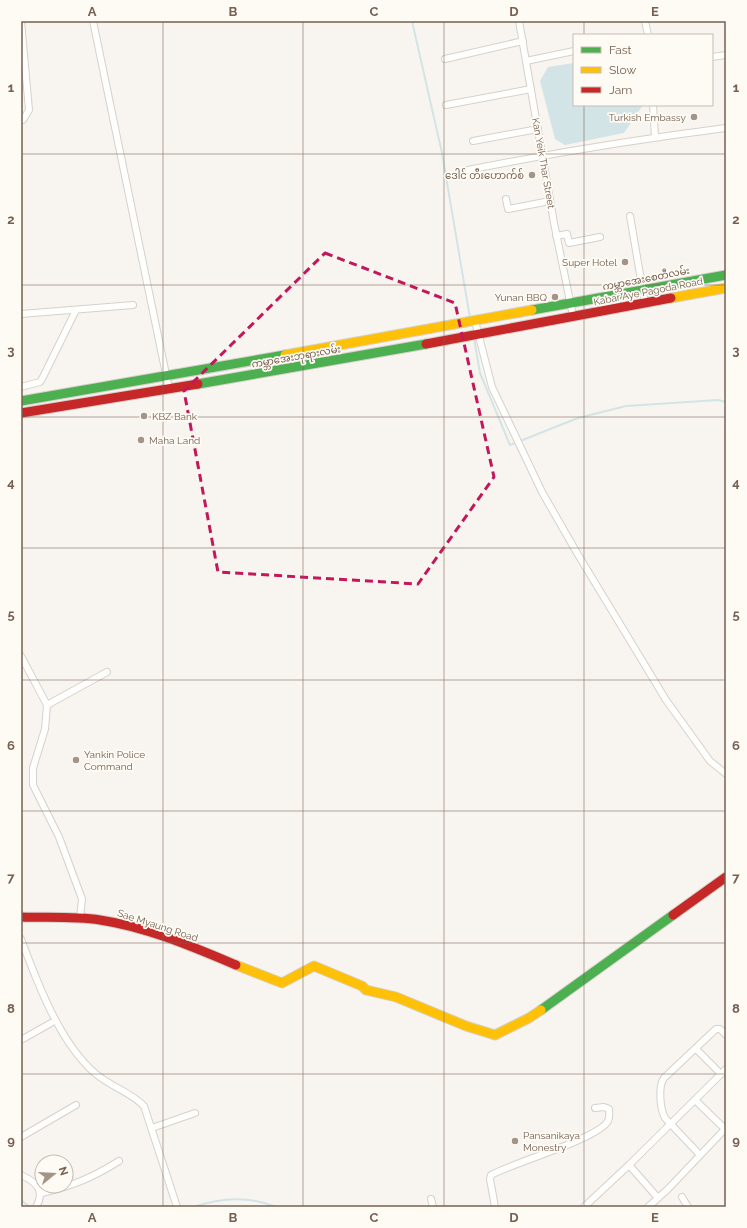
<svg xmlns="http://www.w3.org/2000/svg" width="747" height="1228" viewBox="0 0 747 1228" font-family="Raleway,'Noto Sans Myanmar',sans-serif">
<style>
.water{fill:#d3e4e7}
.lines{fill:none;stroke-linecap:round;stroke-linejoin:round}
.stream{stroke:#d3e4e7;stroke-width:2}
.street-casing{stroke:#d6d1cb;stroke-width:8}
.fast-casing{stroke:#d6d1cb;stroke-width:11}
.slow-casing{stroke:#d6d1cb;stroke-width:11}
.jam-casing{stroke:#d6d1cb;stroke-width:11}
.street{stroke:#fefefd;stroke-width:6}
.fast{stroke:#4caf50;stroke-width:9}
.slow{stroke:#ffc107;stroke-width:9}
.jam{stroke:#c62828;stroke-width:9}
.marked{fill:none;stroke:#c2185b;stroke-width:3;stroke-dasharray:8 5;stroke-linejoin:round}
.grid{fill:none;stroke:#756052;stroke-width:1;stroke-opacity:0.55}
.poi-dot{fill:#a39489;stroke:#fefaf4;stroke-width:1.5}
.labels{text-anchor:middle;stroke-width:3.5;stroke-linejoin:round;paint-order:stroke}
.poi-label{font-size:10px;fill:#756052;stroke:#fefaf4;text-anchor:end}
.street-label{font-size:10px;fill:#756052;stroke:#fefaf4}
.neatline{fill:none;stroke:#756052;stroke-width:1.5}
.grid-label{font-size:13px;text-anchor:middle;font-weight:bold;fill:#756052}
</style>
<rect width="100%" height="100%" fill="#f8f5f0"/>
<!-- water -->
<polygon class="water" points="574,63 574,105 643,105 624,133 565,145 555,139 540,81 548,67"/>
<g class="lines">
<!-- stream -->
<g class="stream">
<polyline points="412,21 442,153 470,318"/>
<polyline points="474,338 480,373 510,445 578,418 626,406 718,400 726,402"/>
<polyline points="21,1200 30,1207"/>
<path d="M194 1207C222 1197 249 1196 277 1207"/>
</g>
<defs>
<g id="street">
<polyline points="93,21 169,389"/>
<polyline points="519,21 554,223 573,316"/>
<polyline points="645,21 648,35"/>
<polyline points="712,57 726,55"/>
<polyline points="445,59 523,41"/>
<polyline points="526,61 574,51"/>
<polyline points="446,105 531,89"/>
<polyline points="653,105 655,137"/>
<polyline points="21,120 23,120 29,110 21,21"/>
<polyline points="473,141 538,129"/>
<path d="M468 170C553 153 639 139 726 128"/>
<polyline points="506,199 508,209 550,201"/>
<polyline points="630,216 645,303"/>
<polyline points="556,236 567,234 569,243 600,237"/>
<polyline points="21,314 133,305"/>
<polyline points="475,321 492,387 542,492 577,553 666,700 710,761 726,774"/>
<polyline points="21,387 40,382 43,377 76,310"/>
<polyline points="21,656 47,705"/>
<polyline points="80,918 82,899 59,837 33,785 33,768 45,729 47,705 107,672"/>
<path d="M21 939C37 982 60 1044 96 1074 111 1087 131 1092 144 1106L177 1207"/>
<polyline points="21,1040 51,1023"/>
<polyline points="696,1049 721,1074"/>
<polyline points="695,1100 725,1129"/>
<polyline points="152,1128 195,1113"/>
<polyline points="21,1137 76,1105"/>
<path d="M700 1155 665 1118C660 1109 658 1086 664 1078L716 1029H720L726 1035"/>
<polyline points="629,1165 658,1198"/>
<path d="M21 1175C36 1182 46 1190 36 1207"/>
<path d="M42 1193C72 1186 92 1178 119 1161"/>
<polyline points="682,1197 688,1207"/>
<polyline points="431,1199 433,1207"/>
<path d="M495 1207 490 1179 491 1175C512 1163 598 1139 608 1121 610 1117 609 1113 609 1109L604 1107 595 1108"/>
<polyline points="584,1207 629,1165 726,1069"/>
<polyline points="648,1207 668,1189 726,1128"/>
</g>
<g id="fast">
<polyline points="532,310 726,275"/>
<polyline points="198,384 426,344"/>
<polyline points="21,401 285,355"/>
<polyline points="541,1010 673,915"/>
</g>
<g id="slow">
<polyline points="671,298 726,288"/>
<polyline points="285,355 532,310"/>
<polyline points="236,965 282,983 314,966 362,986 366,990 396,997 466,1026 495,1035 529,1018 541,1010"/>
</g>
<g id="jam">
<polyline points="426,344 671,298"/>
<polyline points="21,413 198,384"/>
<polyline points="673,915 726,877"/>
<path d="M21 917C47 918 74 916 100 920 147 927 193 947 236 965"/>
</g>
</defs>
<!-- street casing -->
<use href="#street" class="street-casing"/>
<!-- fast casing -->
<use href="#fast" class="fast-casing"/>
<!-- slow casing -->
<use href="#slow" class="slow-casing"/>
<!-- jam casing -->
<use href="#jam" class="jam-casing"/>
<!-- street -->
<use href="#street" class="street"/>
<!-- fast -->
<use href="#fast" class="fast"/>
<!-- slow -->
<use href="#slow" class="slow"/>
<!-- jam -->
<use href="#jam" class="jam"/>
</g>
<!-- marked area -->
<path class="marked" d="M325 253 455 303 494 477 418 584 218 572 184 391Z"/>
<!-- grid -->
<path class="grid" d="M163 21V1207M303 21V1207M444 21V1207M584 21V35M584 105V1207M21 154H726M21 285H726M21 417H726M21 548H726M21 680H726M21 811H726M21 943H726M21 1074H726"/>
<!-- markers -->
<g class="poi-dot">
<circle cx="694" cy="117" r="4"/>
<circle cx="532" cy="175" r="4"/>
<circle cx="625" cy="262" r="4"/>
<circle cx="555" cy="297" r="4"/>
<circle cx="144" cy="416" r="4"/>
<circle cx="141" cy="440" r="4"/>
<circle cx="76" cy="760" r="4"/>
<circle cx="515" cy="1141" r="4"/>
</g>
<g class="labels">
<!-- poi labels -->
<g class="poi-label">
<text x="686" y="121">Turkish Embassy</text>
<text x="524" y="179">ဒေါင် တီးဟောက်စ်</text>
<text x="617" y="266">Super Hotel</text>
<text x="547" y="301">Yunan BBQ</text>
<text x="152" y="420" text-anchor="start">KBZ Bank</text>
<text x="149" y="444" text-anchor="start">Maha Land</text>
<text x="84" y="758" text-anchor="start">Yankin Police<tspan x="84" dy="12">Command</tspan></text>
<text x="523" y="1139" text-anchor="start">Pansanikaya<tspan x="523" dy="12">Monestry</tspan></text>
</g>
<!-- street labels -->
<g class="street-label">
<text transform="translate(544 163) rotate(80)" y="4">Kan Yeik Thar Street</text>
<text transform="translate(646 278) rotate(-11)" y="4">ကမ္ဘာအေးစေတီလမ်း</text>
<text transform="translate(648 291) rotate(-11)" y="4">Kabar Aye Pagoda Road</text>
<text transform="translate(296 356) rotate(-10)" y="4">ကမ္ဘာအေးဘုရားလမ်း</text>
<text transform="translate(158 925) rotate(18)" y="4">Sae Myaung Road</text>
</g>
</g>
<!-- border -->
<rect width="747" height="1228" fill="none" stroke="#fefaf4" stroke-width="44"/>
<!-- legend -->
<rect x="573" y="34" width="140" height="72" fill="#fefaf4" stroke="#c7bcb3"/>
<rect x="581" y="47" width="20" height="6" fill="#4caf50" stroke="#c7bcb3"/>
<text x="609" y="54" font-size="12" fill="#756052">Fast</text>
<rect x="581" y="67" width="20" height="6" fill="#ffc107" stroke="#c7bcb3"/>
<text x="609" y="74" font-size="12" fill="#756052">Slow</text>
<rect x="581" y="87" width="20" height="6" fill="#c62828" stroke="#c7bcb3"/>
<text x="609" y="94" font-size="12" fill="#756052">Jam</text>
<!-- north arrow -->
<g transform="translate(54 1174) rotate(72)"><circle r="19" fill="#fefaf4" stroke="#c7bcb3"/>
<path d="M0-3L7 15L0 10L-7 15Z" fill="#a39489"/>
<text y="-6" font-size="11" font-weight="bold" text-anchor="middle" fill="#756052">N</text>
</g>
<rect x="22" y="22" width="703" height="1184" class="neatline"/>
<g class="grid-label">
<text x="92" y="16">A</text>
<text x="233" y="16">B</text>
<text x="374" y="16">C</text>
<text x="514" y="16">D</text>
<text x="655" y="16">E</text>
<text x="11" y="92">1</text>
<text x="736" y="92">1</text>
<text x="11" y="224">2</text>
<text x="736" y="224">2</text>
<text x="11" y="355">3</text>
<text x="736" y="355">3</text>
<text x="11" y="487">4</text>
<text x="736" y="487">4</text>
<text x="11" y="619">5</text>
<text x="736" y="619">5</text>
<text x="11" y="750">6</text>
<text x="736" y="750">6</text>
<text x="11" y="882">7</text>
<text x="736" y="882">7</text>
<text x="11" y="1013">8</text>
<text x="736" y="1013">8</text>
<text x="11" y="1145">9</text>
<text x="736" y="1145">9</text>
<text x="92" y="1222">A</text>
<text x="233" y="1222">B</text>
<text x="374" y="1222">C</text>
<text x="514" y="1222">D</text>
<text x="655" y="1222">E</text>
</g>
</svg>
